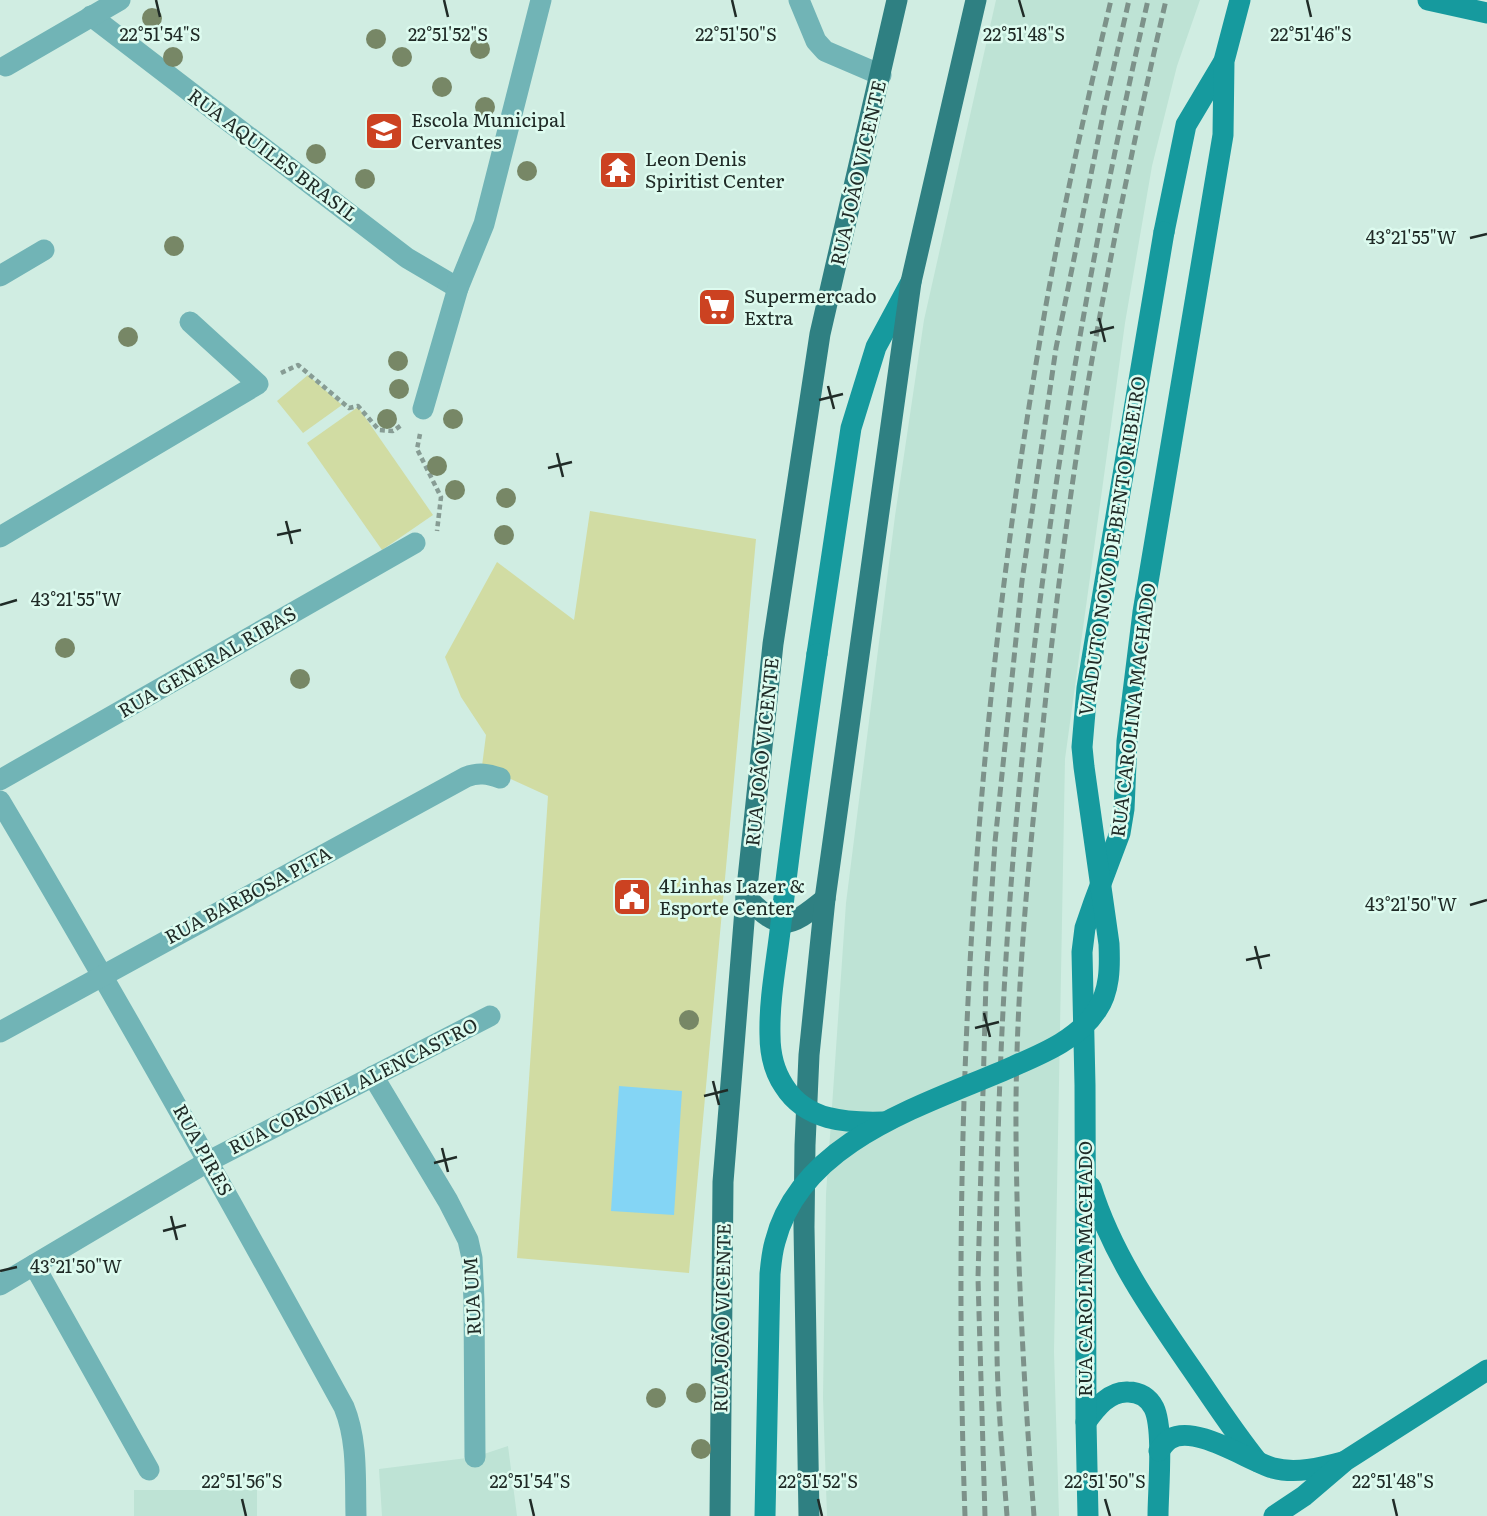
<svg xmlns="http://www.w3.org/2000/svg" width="1487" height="1516" viewBox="0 0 1487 1516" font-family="Literata,serif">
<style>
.built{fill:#bee3d5}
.green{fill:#d1dca3}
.water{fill:#84d5f5}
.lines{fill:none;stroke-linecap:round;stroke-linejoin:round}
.path{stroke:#879c94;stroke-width:4.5;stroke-dasharray:5 3.5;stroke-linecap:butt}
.minor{stroke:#71b4b6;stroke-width:21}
.secondary{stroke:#169a9e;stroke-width:21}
.primary{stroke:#2f8082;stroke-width:21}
.rail{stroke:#7d928a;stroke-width:5;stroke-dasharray:10 5;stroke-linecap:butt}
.secondary-bridge{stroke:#169a9e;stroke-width:21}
.tree{fill:#778766}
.ticks{fill:none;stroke:#202b27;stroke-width:2.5}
.labels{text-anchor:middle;stroke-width:5;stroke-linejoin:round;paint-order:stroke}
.poi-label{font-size:19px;fill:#202b27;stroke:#ddfbef;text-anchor:start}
.street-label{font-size:19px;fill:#202b27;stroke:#ddfbef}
.ticks-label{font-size:18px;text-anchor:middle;fill:#202b27;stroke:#ddfbef;stroke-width:5;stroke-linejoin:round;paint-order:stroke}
</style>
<rect width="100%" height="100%" fill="#d0ede2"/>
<!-- built -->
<g class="built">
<polygon points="996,0 1200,0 1177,66 1152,166 1125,323 1065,759 1054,1352 1059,1516 827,1516 823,1398 826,1194 846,903 895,516 924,320"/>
<polygon points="508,1446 517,1516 382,1516 379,1469 475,1457"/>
<rect x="134" y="1490" width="123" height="26"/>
</g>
<!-- green -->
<g class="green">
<polygon points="308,375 342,405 303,433 277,401"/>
<polygon points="358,407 433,515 382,550 307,443"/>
<polygon points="590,511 756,539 689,1273 517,1258 548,796 482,766 486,735 461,697 445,657 497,562 574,620"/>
</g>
<!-- water -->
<polygon class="water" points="619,1086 682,1091 674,1215 611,1211"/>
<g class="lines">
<!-- path -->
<g class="path">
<polyline points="281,373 298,365 349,408 358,406 379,430 393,431 403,424"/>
<polyline points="420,434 417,449 441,497 437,531"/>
</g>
<!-- minor -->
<g class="minor">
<polyline points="799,0 816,41 825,51 881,75"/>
<polyline points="91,16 407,258 458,288"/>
<polyline points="6,66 120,0"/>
<polyline points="0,276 44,250"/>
<polyline points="423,409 458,288 484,224 541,0"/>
<polyline points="0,537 258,384 190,322"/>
<polyline points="0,780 415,543"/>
<path d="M0 801C119 1001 232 1203 344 1407 358 1441 355 1480 356 1516"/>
<path d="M0 1032 466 777C479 772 488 774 500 778"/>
<polyline points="373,1076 448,1201 468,1240 472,1258 474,1301 475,1457"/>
<polyline points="34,1265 149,1470"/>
<polyline points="0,1285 209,1161 490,1016"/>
</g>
<!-- secondary -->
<g class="secondary">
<polyline points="1428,0 1487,13"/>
<polyline points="1164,232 1186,125 1223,63"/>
<polyline points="817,654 851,428 876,347 911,282"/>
<path d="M1091 1187C1111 1252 1151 1310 1189 1365 1212 1398 1233 1431 1258 1462"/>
<path d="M1086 1422C1096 1408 1109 1391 1128 1392 1140 1392 1149 1398 1154 1408 1164 1429 1158 1491 1158 1516"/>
<path d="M1159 1451C1162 1447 1165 1442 1170 1439 1195 1424 1247 1460 1273 1468 1295 1474 1321 1468 1343 1462"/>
<polyline points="1088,1516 1086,1422 1085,1085 1082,952 1085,928 1094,902 1120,833 1124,809 1127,741 1143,612 1223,135 1224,61 1240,0"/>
<polyline points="1274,1516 1304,1496 1345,1461 1487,1370"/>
</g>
<!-- primary -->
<g class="primary">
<path d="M746 897C781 932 788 929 825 899"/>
<polyline points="720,1516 723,1182 746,897 773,644 820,334 897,0"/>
<polyline points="809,1516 804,1227 805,1145 809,1055 825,899 911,282 976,0"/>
</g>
<!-- rail -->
<g class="rail">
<path d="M965 1516C951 1125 973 732 1039 346 1058 230 1084 114 1111 0"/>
<polyline points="985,1516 978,1278 986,980 995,842 1022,581 1056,348 1104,110 1129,0"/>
<path d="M1007 1516C1003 1462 998 1409 997 1355 989 899 1046 444 1148 0"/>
<path d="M1034 1516C1024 1388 1017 1261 1016 1132 1015 1001 1028 865 1042 734 1055 607 1071 480 1093 354 1114 235 1139 117 1166 0"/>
</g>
<!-- secondary-bridge -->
<g class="secondary-bridge">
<path d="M817 654C804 743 791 833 781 923 777 960 769 998 770 1035 770 1052 774 1071 784 1086 806 1121 846 1123 883 1122"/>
<path d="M765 1516 770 1274C771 1263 772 1252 775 1242 801 1139 928 1104 1014 1066 1044 1053 1078 1039 1097 1010 1110 991 1110 967 1109 944L1084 767 1082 747 1087 688 1164 232"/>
</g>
</g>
<!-- trees -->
<g class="tree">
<circle cx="152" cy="18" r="10"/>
<circle cx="376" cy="39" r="10"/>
<circle cx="480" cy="49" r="10"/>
<circle cx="173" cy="57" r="10"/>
<circle cx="402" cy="57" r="10"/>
<circle cx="442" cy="87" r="10"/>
<circle cx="485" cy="107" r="10"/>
<circle cx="316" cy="154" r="10"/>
<circle cx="527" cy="171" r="10"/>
<circle cx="365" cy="179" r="10"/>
<circle cx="174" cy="246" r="10"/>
<circle cx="128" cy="337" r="10"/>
<circle cx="398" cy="361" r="10"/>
<circle cx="399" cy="389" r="10"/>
<circle cx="387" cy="419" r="10"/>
<circle cx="453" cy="419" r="10"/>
<circle cx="437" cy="466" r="10"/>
<circle cx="455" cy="490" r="10"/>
<circle cx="506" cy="498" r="10"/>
<circle cx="504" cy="535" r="10"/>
<circle cx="65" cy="648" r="10"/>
<circle cx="300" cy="679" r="10"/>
<circle cx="689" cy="1020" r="10"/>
<circle cx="696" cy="1393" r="10"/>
<circle cx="656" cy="1398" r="10"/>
<circle cx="701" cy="1449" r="10"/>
</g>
<!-- ticks -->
<path class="ticks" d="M156 0 160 17M444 0 448 17M732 0 736 17M1019 0 1024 17M1307 0 1311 17M1470 238 1487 234M1099 318 1105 342M1090 333 1114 327M828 386 834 409M819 400 843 394M557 453 563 477M548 468 572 462M286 521 292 544M277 535 301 530M0 605 17 600M1470 905 1487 900M1255 946 1261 969M1246 960 1270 955M984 1013 990 1037M975 1028 999 1022M713 1081 719 1105M704 1096 728 1090M442 1148 448 1172M434 1163 457 1157M171 1216 177 1240M163 1231 186 1225M0 1271 17 1267M242 1499 246 1516M530 1499 534 1516M818 1499 822 1516M1105 1499 1110 1516M1393 1499 1397 1516"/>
<!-- icons -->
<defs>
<symbol id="school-square" viewBox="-11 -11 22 22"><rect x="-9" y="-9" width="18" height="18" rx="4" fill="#cc4221" stroke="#ddfbef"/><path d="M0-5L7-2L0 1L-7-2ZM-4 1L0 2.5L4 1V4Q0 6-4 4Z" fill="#fff"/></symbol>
<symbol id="temple-square" viewBox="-11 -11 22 22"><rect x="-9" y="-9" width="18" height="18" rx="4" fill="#cc4221" stroke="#ddfbef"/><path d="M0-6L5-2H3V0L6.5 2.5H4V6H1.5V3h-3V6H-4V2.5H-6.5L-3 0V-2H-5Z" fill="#fff"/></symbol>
<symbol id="supermarket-square" viewBox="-11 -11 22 22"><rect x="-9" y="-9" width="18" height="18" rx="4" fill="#cc4221" stroke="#ddfbef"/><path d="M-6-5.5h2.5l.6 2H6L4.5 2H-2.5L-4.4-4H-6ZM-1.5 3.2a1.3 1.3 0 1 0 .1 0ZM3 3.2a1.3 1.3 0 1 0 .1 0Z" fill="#fff"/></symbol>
<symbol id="civic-square" viewBox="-11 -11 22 22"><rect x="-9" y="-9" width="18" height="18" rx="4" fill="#cc4221" stroke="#ddfbef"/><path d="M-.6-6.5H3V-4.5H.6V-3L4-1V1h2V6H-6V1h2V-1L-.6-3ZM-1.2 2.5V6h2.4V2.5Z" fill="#fff"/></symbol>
</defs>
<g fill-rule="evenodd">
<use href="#school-square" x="362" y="109" width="44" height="44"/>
<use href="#temple-square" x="596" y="148" width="44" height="44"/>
<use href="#supermarket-square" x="695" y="285" width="44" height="44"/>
<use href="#civic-square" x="610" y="875" width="44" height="44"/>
</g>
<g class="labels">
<!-- poi labels -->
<g class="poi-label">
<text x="411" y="127">Escola Municipal<tspan x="411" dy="22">Cervantes</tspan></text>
<text x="645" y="166">Leon Denis<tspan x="645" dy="22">Spiritist Center</tspan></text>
<text x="744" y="303">Supermercado<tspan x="744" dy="22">Extra</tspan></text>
<text x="659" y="893">4Linhas Lazer &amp;<tspan x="659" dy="22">Esporte Center</tspan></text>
</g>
<!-- street labels -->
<g class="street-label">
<text transform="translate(273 155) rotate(37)" y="7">RUA AQUILES BRASIL</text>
<text transform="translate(858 173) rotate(-77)" y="7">RUA JOÃO VICENTE</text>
<text transform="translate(1112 546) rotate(-81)" y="7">VIADUTO NOVO DE BENTO RIBEIRO</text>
<text transform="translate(207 662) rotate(-30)" y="7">RUA GENERAL RIBAS</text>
<text transform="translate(1133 710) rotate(-83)" y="7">RUA CAROLINA MACHADO</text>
<text transform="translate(762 752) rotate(-84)" y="7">RUA JOÃO VICENTE</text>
<text transform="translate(248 895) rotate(-28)" y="7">RUA BARBOSA PITA</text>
<text transform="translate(353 1086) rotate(-27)" y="7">RUA CORONEL ALENCASTRO</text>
<text transform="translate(203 1150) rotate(61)" y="7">RUA PIRES</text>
<text transform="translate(1085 1269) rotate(-90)" y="7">RUA CAROLINA MACHADO</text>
<text transform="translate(472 1296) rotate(-93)" y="7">RUA UM</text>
<text transform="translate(722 1318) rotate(-89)" y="7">RUA JOÃO VICENTE</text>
</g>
</g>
<g class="ticks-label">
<text x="160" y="41">22°51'54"S</text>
<text x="448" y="41">22°51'52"S</text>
<text x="736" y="41">22°51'50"S</text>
<text x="1024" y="41">22°51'48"S</text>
<text x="1311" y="41">22°51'46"S</text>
<text x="1411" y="244">43°21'55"W</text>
<text x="76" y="606">43°21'55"W</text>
<text x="1411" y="911">43°21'50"W</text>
<text x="76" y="1273">43°21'50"W</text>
<text x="242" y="1488">22°51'56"S</text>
<text x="530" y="1488">22°51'54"S</text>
<text x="818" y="1488">22°51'52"S</text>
<text x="1105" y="1488">22°51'50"S</text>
<text x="1393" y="1488">22°51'48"S</text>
</g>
</svg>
